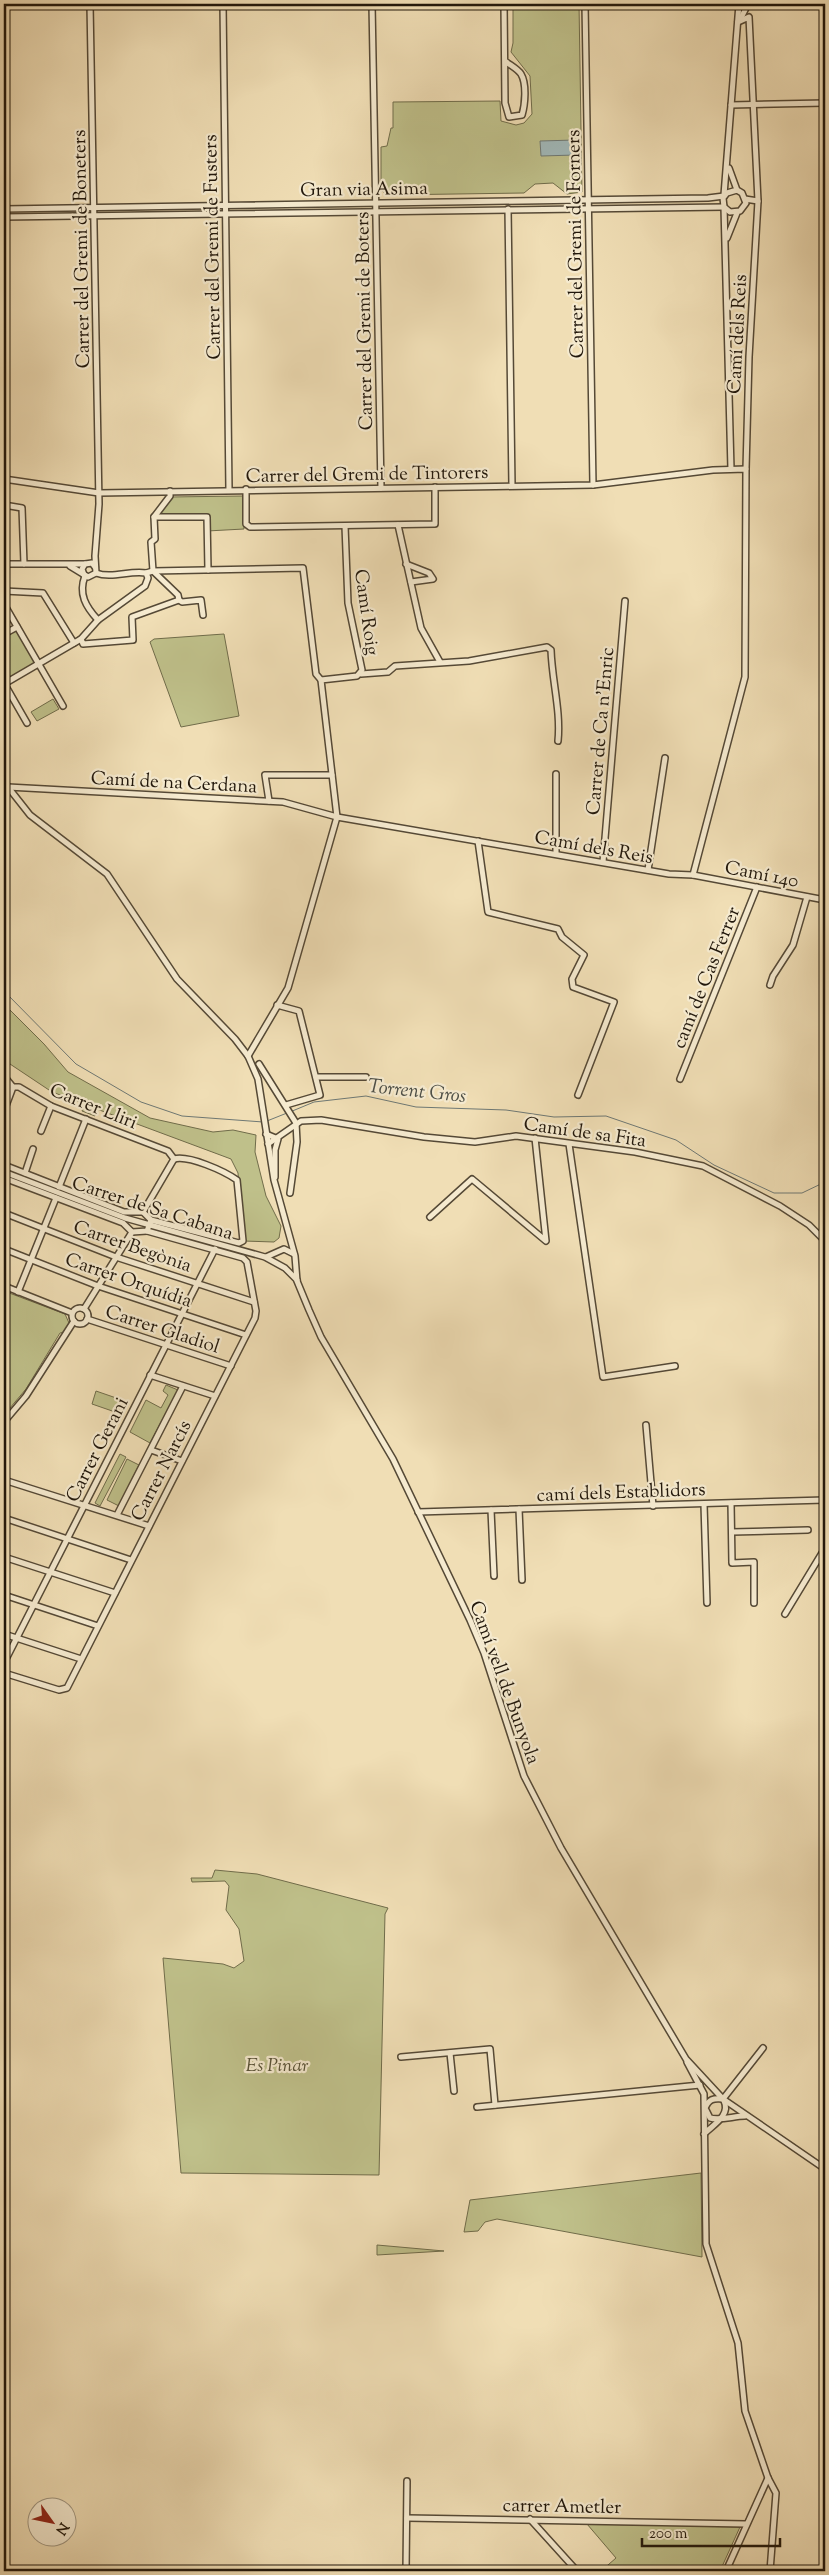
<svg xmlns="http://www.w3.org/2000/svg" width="829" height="2575" viewBox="0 0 829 2575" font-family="'Sorts Mill Goudy',serif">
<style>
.green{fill:#bfc08a;stroke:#706c4a}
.water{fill:#a1b9ba;stroke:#6e7874}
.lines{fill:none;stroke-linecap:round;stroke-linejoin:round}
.stream{stroke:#6e7874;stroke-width:1}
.minor-casing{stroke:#554936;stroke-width:8}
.minor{stroke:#f5eacf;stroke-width:5}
.labels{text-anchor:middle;stroke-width:4.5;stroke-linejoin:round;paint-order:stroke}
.street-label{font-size:19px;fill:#21170b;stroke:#f5eacf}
.park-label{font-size:19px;font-style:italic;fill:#585237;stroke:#f5eacf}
.water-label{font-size:20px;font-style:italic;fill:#4e5048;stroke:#f5eacf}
</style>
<rect width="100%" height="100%" fill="#f0deb5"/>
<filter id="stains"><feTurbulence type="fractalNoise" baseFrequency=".004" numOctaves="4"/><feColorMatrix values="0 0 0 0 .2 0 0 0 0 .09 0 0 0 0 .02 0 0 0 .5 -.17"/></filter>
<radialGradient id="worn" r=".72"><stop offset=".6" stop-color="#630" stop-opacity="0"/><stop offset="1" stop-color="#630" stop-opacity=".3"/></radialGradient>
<!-- green -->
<g class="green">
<polygon points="513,4 579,4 582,192 567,194 553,183 535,184 524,193 387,195 381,190 381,147 387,146 391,128 393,128 393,102 500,101 501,121 516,125 524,123 532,114 530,76 511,52 513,43"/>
<polygon points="243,496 244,529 207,531 207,517 154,517 169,497"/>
<polygon points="17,627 38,663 4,683 4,634"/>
<polygon points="224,634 239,716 181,727 150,642 154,639"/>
<polygon points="53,699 59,709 37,721 31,712"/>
<polygon points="4,1004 44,1044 68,1072 150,1118 213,1132 233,1130 256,1135 255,1152 266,1196 281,1226 279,1238 274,1242 243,1241 238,1173 231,1159 86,1105 96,1110 95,1116 82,1111 85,1104 52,1092 4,1060"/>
<polygon points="4,1291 65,1314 69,1323 64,1332 60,1333 26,1389 4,1415"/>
<polygon points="166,1385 178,1390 150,1443 130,1432 146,1400 161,1408 168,1395 163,1391"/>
<polygon points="96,1391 122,1400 118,1413 92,1404"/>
<polygon points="120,1454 126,1457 100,1506 95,1503"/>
<polygon points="127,1459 139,1465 119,1506 107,1500"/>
<polygon points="215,1870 257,1874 388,1908 385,1914 379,2175 181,2173 163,1958 223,1964 234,1968 244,1961 239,1929 226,1910 229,1886 225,1881 192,1882 191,1878 212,1878"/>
<polygon points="701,2173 702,2257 497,2219 485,2222 478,2231 464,2232 470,2200"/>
<polygon points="377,2245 444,2251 377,2255"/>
<polygon points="587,2524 740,2527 720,2571 601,2571 616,2558"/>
</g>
<!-- water -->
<polygon class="water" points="575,140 575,155 541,156 540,141"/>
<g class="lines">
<!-- stream -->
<g class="stream">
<polyline points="4,991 76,1064 141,1102 182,1116 263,1122"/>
<polyline points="290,1112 314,1102 366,1096 416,1107 506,1110 554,1117 606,1116 676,1140 714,1165 774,1193 802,1193 825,1182"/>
<polyline points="267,1121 287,1113"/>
</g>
<defs>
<g id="minor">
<polyline points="223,4 229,490"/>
<polyline points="372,4 381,488"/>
<path d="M504 4 505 103 509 117 522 115C525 105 527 84 521 74 518 69 510 65 505 61"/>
<polyline points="585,4 593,485"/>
<polyline points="740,20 748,4"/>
<polyline points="738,22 749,17 758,201"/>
<polyline points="731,105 825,103"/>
<polyline points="729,168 737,190 742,193 746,203 740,211 730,212 724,207 723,198 727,193 737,190"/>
<polyline points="724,195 739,4"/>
<polyline points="745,199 758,201 749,357 746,469"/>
<polyline points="724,207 731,469"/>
<polyline points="4,209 708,198 724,196"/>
<polyline points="508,209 512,486"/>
<polyline points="4,217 724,207"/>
<polyline points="727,238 737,213"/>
<polyline points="4,479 99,493 593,485 713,470 746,469 745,677 693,875"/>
<polyline points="246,489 246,524 250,527 435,524 435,487"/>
<polyline points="4,505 22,508 24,564"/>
<polyline points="154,517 207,517 208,570"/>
<polyline points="398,525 421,628 440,662"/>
<polyline points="4,564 85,564"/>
<polyline points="406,564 429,573 433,579 411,582"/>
<polyline points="70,566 88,577 96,573 95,556 99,504 90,4"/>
<polyline points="146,573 153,571 303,568 316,674 321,680"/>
<polyline points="84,575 82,569 85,564 92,563 95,567"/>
<path d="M85 576C78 594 86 607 98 620L145 586 148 578 146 573C130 570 112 579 96 573"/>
<polyline points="4,591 43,593 74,643"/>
<polyline points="179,600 182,602 201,600 203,615"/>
<polyline points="4,604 63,706"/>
<polyline points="4,634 17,627"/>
<polyline points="81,639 83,644 133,640 132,617 179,600 178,595 153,571 151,542 155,539 154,517 170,496 170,491"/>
<path d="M361 674 388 672 395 666 469 661 547 647 551 650C552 681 561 711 558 741"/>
<polyline points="4,683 27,723"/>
<polyline points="4,684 81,639 98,620"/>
<polyline points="556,774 556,854"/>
<polyline points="4,782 30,815 107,874 177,979 235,1039 248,1056 258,1079 274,1180 295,1256 297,1281 309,1310 321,1337 393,1459 470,1620 484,1653 524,1776 561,1848 686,2059 723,2099 825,2169"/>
<polyline points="8,787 283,802 337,817 669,874 693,875 825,900"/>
<polyline points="269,801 265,775 332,775"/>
<polyline points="478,841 488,912 558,929 562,937 584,955 572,979 573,987 614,1002 578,1095"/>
<polyline points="603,862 625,601"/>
<polyline points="648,870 665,758"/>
<polyline points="770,985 773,976 793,945 807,897"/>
<polyline points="277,1005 299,1011 320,1095 286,1105"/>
<polyline points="248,1056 288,988 337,817 321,680 357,676 362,670 348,603 345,526"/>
<polyline points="259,1064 296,1123 297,1142 290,1193"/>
<polyline points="4,1076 13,1087 19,1087 51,1106 168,1151 174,1159"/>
<polyline points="316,1077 366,1077"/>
<polyline points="680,1079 757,887"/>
<polyline points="4,1111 13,1087"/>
<polyline points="41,1131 51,1106"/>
<polyline points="266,1134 278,1139 275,1150 275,1177"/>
<polyline points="268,1144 301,1121 321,1120 424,1137 475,1142 516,1136 635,1152 703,1166 780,1206 809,1225 825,1241"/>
<polyline points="569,1144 603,1377 675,1366"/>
<polyline points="4,1165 124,1212 143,1212 151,1220 147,1231 132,1232 123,1223 4,1178"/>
<polyline points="4,1172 125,1218 265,1257 285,1268 297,1280"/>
<polyline points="25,1173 33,1149"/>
<polyline points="59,1187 86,1119"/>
<polyline points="143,1212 174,1159"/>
<polyline points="4,1213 116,1257 254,1302"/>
<polyline points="430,1217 472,1179 546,1241 535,1138"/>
<path d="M151 1220 239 1243 243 1241 237 1180C224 1171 189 1155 174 1159"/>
<polyline points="4,1249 98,1286 246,1335"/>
<polyline points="266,1257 284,1249 294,1254"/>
<polyline points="4,1286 72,1313"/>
<polyline points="18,1292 56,1198"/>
<circle cx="80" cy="1316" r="8"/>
<polyline points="84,1309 132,1232"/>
<polyline points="87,1319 231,1366"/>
<polyline points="150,1375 215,1396"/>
<polyline points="4,1422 26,1396 74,1321"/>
<polyline points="646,1425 653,1506"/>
<polyline points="151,1450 182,1461"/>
<polyline points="4,1480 149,1526"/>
<polyline points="731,1503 732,1563 754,1562 754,1603"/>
<polyline points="704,1504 707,1603"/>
<polyline points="519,1509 522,1580"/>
<polyline points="491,1510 494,1576"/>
<polyline points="418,1512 825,1500"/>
<polyline points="117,1515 183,1386"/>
<polyline points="4,1518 131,1560"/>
<polyline points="732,1532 808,1530"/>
<polyline points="4,1557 115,1593"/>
<polyline points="4,1595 98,1626"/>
<polyline points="785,1614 825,1548"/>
<polyline points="4,1634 81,1659"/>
<polyline points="4,1663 215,1249"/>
<polyline points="4,1673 59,1690 67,1688 255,1318 256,1311 247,1262 243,1258 147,1231"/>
<polyline points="450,2053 454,2091"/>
<polyline points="401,2057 490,2049 495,2105"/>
<polyline points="687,2062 704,2094 706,2244 738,2343 745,2411 768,2478 776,2493 770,2571"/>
<path d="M723 2099C713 2098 709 2099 705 2108L710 2118C720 2121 734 2116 745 2116"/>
<polyline points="723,2099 763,2048"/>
<polyline points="477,2107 700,2085"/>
<path d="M704 2134C713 2125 731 2115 724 2101"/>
<polyline points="407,2518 746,2524"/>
<polyline points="530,2519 577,2571"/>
<polyline points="406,2571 407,2481"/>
<polyline points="726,2571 768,2478"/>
</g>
</defs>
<!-- minor casing -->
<use href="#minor" class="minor-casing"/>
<!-- minor -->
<use href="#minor" class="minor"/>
</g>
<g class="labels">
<!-- street labels -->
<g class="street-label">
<text transform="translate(364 188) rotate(-1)" y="7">Gran via Asima</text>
<text transform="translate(574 244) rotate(-91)" y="7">Carrer del Gremi de Forners</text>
<text transform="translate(211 247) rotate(-91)" y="7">Carrer del Gremi de Fusters</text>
<text transform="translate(80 249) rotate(-91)" y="7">Carrer del Gremi de Boneters</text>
<text transform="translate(363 321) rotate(-91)" y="7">Carrer del Gremi de Boters</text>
<text transform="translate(736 334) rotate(-87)" y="7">Camí dels Reis</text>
<text transform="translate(367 473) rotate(-1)" y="7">Carrer del Gremi de Tintorers</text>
<text transform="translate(368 612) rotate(82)" y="7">Camí Roig</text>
<text transform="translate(599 731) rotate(-85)" y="7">Carrer de Ca n'Enric</text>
<text transform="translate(174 781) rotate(3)" y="7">Camí de na Cerdana</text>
<text transform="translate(594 846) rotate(10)" y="7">Camí dels Reis</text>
<text transform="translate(762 873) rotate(11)" y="7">Camí 140</text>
<text transform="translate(705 977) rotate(-68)" y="7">camí de Cas Ferrer</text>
<text transform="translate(94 1105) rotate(22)" y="7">Carrer Lliri</text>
<text transform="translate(585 1131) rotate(8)" y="7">Camí de sa Fita</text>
<text transform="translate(153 1207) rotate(18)" y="7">Carrer de Sa Cabana</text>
<text transform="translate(133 1245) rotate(19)" y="7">Carrer Begònia</text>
<text transform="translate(129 1279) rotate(19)" y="7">Carrer Orquídia</text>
<text transform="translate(163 1328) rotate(18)" y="7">Carrer Gladiol</text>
<text transform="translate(96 1449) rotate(-63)" y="7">Carrer Gerani</text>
<text transform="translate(160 1470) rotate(-63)" y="7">Carrer Narcís</text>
<text transform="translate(621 1491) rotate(-2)" y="7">camí dels Establidors</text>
<text transform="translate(506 1682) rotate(70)" y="7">Camí vell de Bunyola</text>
<text transform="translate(562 2505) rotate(1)" y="7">carrer Ametler</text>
</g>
<!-- park labels -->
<g class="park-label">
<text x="277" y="2071">Es Pinar</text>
</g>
<!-- water labels -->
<g class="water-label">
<text transform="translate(417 1090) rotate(6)" y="7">Torrent Gros</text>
</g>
</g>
<!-- margin -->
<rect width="829" height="2575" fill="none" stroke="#f0deb5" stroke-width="20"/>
<rect x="5" y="5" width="819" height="2565" fill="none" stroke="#21170b" stroke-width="2.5"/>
<rect x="10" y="10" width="809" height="2555" fill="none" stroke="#21170b"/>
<!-- north arrow -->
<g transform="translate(52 2522) rotate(123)"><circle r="24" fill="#f5eacf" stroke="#a09681"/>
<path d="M0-4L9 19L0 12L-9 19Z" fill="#8f2418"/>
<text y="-8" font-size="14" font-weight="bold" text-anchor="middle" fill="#21170b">N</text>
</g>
<!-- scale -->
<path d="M642 2538v8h138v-8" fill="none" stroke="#21170b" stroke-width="2.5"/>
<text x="649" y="2538" font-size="15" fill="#21170b" stroke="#f5eacf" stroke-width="4" paint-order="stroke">200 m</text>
<rect width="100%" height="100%" filter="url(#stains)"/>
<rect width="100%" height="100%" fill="url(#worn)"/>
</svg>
